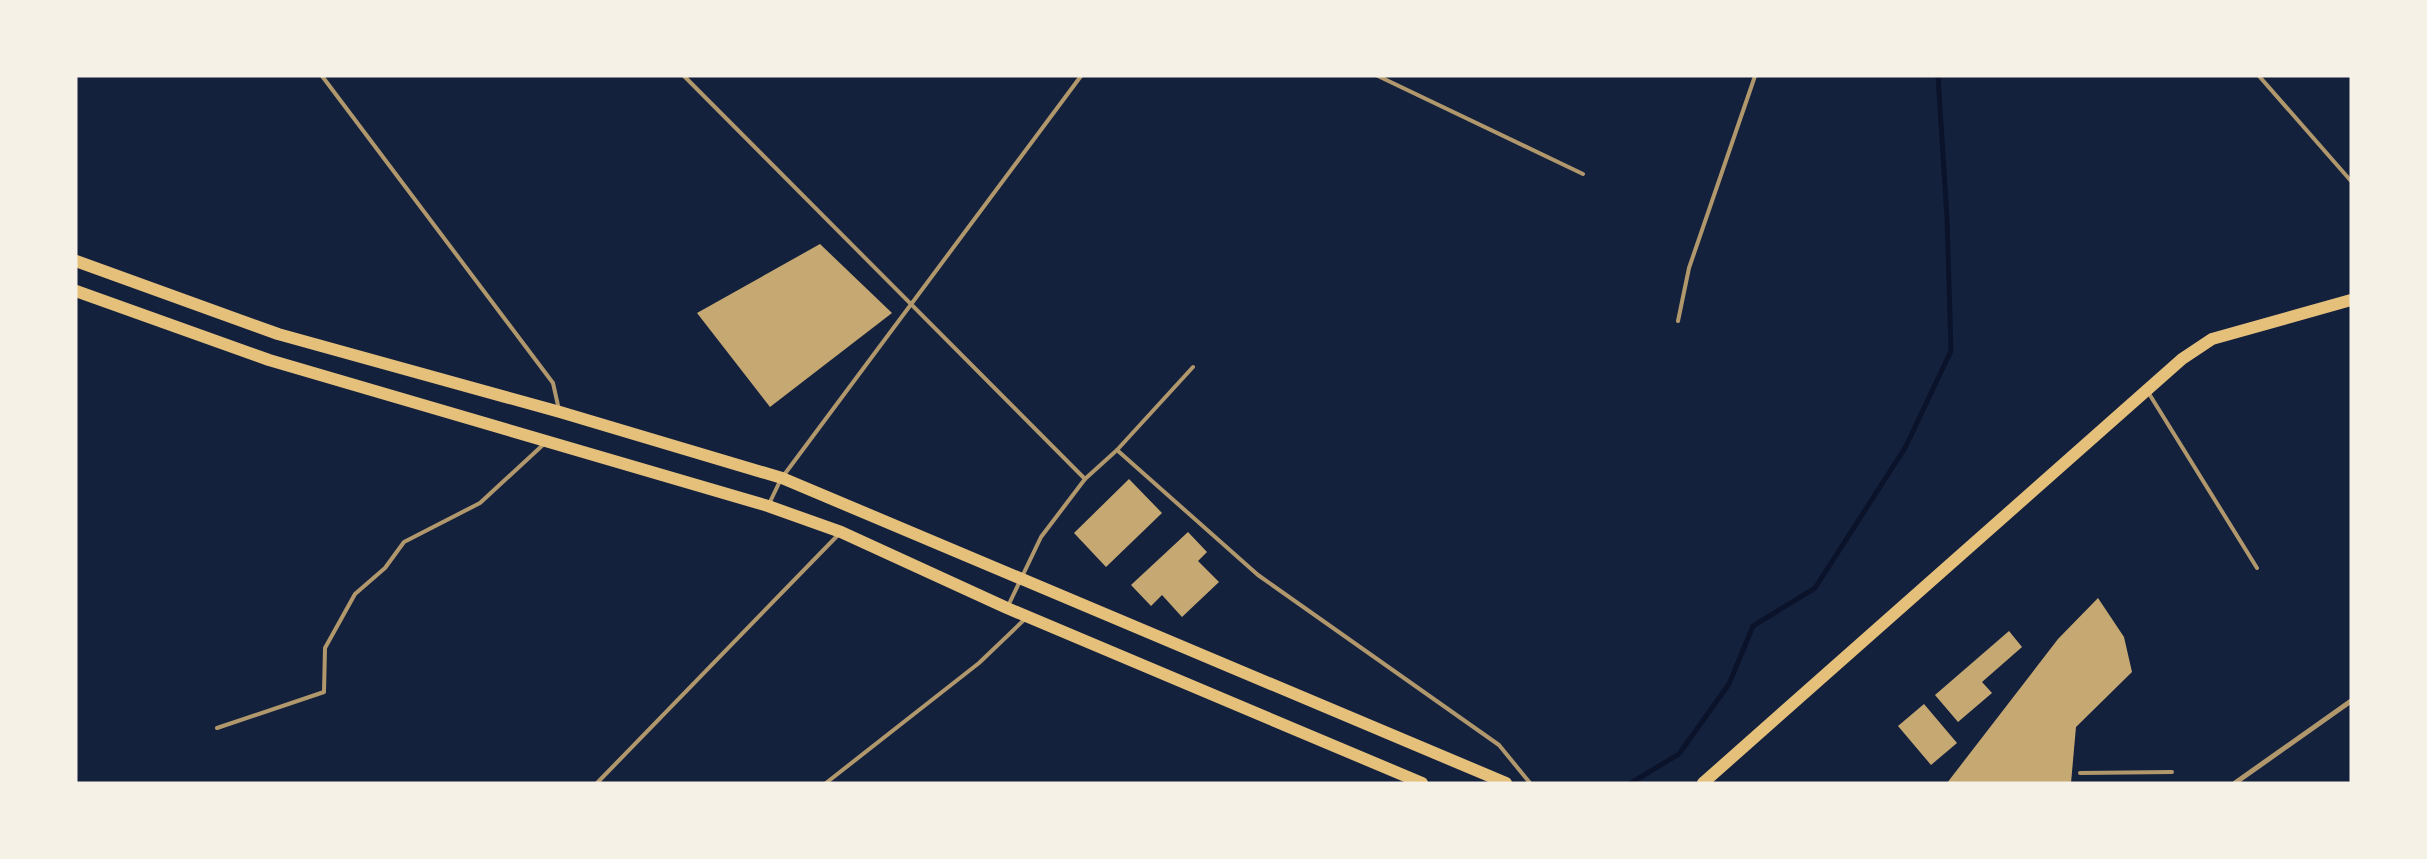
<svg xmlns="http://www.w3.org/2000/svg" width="2427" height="859" viewBox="0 0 2427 859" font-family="Overpass,sans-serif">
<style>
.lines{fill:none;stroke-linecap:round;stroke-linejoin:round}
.stream{stroke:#0b132b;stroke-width:5}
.building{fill:#c6a872}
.service{stroke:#b1986c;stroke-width:4}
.minor{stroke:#b1986c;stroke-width:5}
.primary{stroke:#e5c07b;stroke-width:12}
</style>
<rect width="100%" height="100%" fill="#14213d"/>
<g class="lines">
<!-- stream -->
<polyline class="stream" points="1631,783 1679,754 1729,684 1753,626 1815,588 1905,448 1951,351 1947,218 1938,76"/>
</g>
<!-- building -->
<g class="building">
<polygon points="820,244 892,313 770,407 697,313"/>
<polygon points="1129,479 1162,513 1106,567 1074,533"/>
<polygon points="1188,532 1207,552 1198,561 1219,582 1182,617 1162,595 1151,606 1131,585"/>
<polygon points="2098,598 2124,637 2132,672 2076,727 2071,783 1947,783 2058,639"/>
<polygon points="2009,631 2022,647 1982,682 1992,693 1958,722 1935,695"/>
<polygon points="1924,704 1957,743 1931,765 1898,726"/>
</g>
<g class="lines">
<!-- service -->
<g class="service">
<polyline points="322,76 553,383 559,410"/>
<polyline points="684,76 1085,479"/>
<polyline points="1378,76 1583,174"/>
<polyline points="2259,76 2351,181"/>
<polyline points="1678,321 1689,268 1755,76"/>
<polyline points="2148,392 2257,568"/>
<polyline points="1117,450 1258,575 1499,745 1530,783"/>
<polyline points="784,475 1081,76"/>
<polyline points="769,504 780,481"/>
<polyline points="1008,606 1041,537 1085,479 1117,450 1193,367"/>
<polyline points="217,728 324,692 325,648 355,594 385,568 404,542 480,503 545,443"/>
<polyline points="2080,773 2172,772"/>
<polyline points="597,783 839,534"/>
<polyline points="826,783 979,663 1026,618"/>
</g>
<!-- minor -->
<polyline class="minor" points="2235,783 2351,701"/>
<!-- primary -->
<g class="primary">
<polyline points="76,261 278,334 560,412 782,478 1506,783"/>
<polyline points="76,291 269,360 768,506 841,532 1007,608 1422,783"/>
<polyline points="1703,783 2182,359 2212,339 2351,300"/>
</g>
</g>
<!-- border -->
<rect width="2427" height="859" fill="none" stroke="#f6f1e7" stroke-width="155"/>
</svg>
